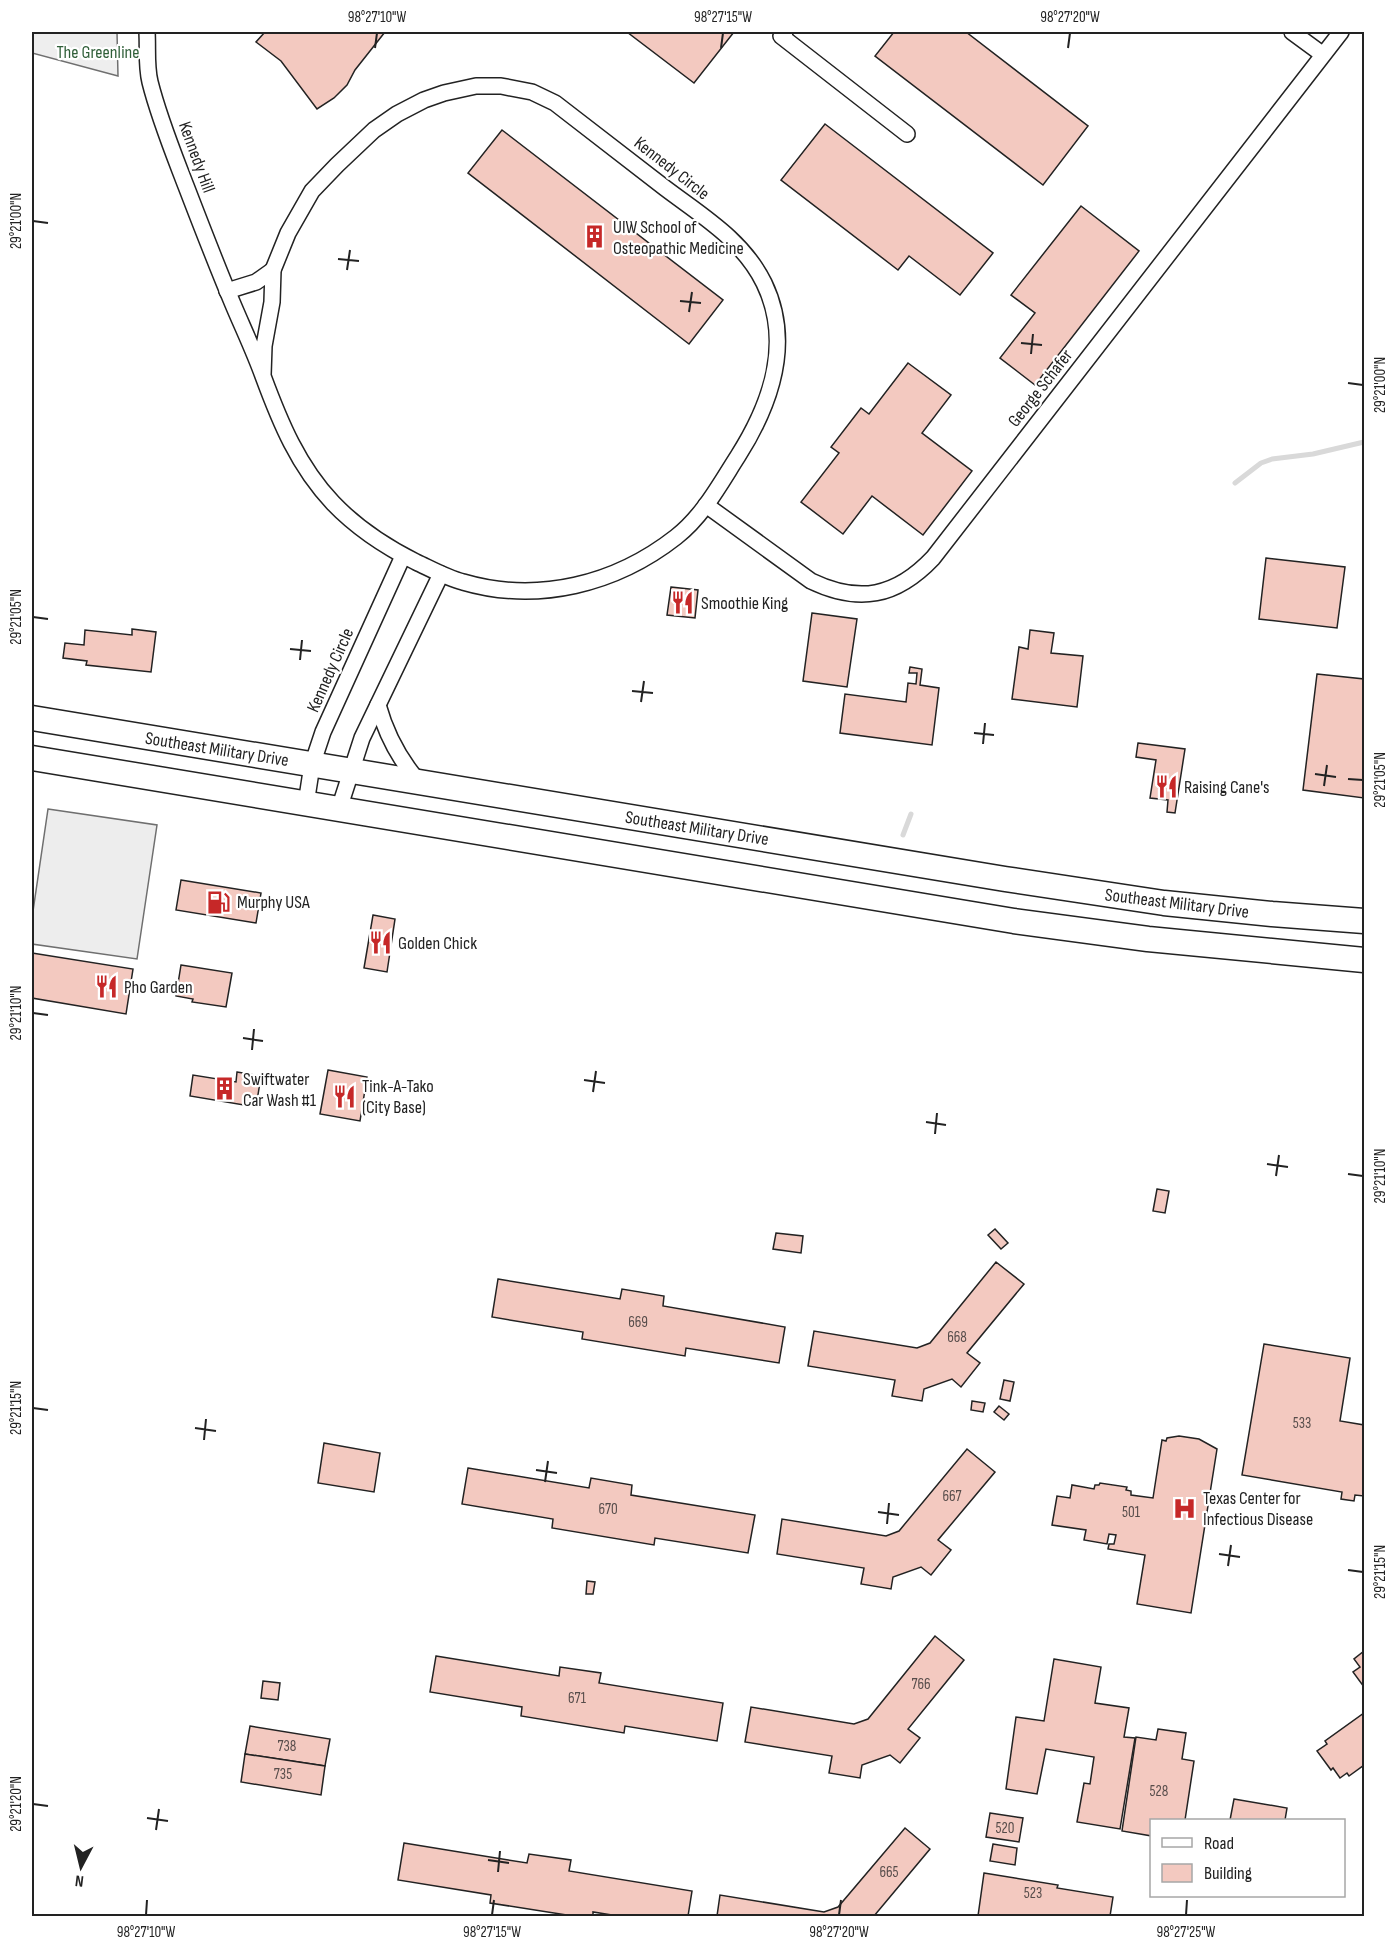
<svg xmlns="http://www.w3.org/2000/svg" width="1396" height="1948" viewBox="0 0 1396 1948" font-family="'Sofia Sans Condensed',sans-serif">
<style>
.green{fill:#eee;stroke:#6f6f6f;stroke-width:1.5}
.parking{fill:#ededed;stroke:#6f6f6f;stroke-width:1.5}
.lines{fill:none;stroke-linecap:round;stroke-linejoin:round}
.stream{stroke:#d9d9d9;stroke-width:5}
.building{fill:#f3c9c0;stroke:#222;stroke-width:1.5}
.street-casing{stroke:#222;stroke-width:18}
.primary-casing{stroke:#222;stroke-width:27}
.street{stroke:#fff;stroke-width:15}
.primary{stroke:#fff;stroke-width:24}
.ticks{fill:none;stroke:#222;stroke-width:2}
.labels{text-anchor:middle;stroke-width:4.5;stroke-linejoin:round;paint-order:stroke}
.number-label{font-size:15px;fill:#564c4a}
.park-label{font-size:18px;fill:#2f5e38;stroke:#fff}
.street-label{font-size:18px;fill:#222;stroke:#fff}
.poi-label{font-size:18px;fill:#222;stroke:#fff;text-anchor:start}
.neatline{fill:none;stroke:#222;stroke-width:2}
.ticks-label{font-size:15px;text-anchor:middle;fill:#222}
</style>
<rect width="100%" height="100%" fill="#fff"/>
<!-- green -->
<polygon class="green" points="32,32 117,32 118,76 32,53"/>
<!-- parking -->
<polygon class="parking" points="48,809 157,825 137,959 32,944 32,918"/>
<g class="lines">
<!-- stream -->
<g class="stream">
<polyline points="1235,483 1261,463 1272,459 1313,454 1364,442"/>
<polyline points="903,835 911,814"/>
</g>
</g>
<!-- building -->
<g class="building">
<polygon points="265,32 385,32 355,70 347,85 334,98 317,109 281,61 256,42"/>
<polygon points="627,32 734,32 694,83"/>
<polygon points="894,32 966,32 1088,126 1043,185 875,56"/>
<polygon points="825,124 993,253 960,295 909,256 898,270 781,180"/>
<polygon points="502,130 723,300 689,344 468,173"/>
<polygon points="1081,206 1139,251 1035,385 1000,358 1035,313 1011,295"/>
<polygon points="908,363 951,395 922,433 972,471 923,535 872,496 843,534 801,502 839,453 831,447 861,408 869,414"/>
<polygon points="1266,558 1345,567 1337,628 1259,619"/>
<polygon points="671,587 698,590 695,618 667,615"/>
<polygon points="812,613 857,619 847,687 803,681"/>
<polygon points="132,629 156,632 151,672 86,665 87,661 63,658 65,643 84,645 85,630 132,635"/>
<polygon points="1030,630 1054,633 1051,653 1083,656 1077,707 1012,699 1019,647 1028,649"/>
<polygon points="910,667 922,669 920,685 939,688 932,745 840,733 845,694 906,702 908,683 916,684 917,673 909,673"/>
<polygon points="1317,674 1364,679 1364,798 1303,790"/>
<polygon points="1138,743 1185,749 1175,813 1167,812 1168,800 1150,798 1156,760 1136,757"/>
<polygon points="181,880 261,893 256,923 176,910"/>
<polygon points="373,915 395,919 387,972 364,968"/>
<polygon points="32,953 133,969 126,1014 32,998"/>
<polygon points="181,965 232,973 226,1007 192,1002 193,999 176,996"/>
<polygon points="328,1070 367,1077 360,1121 320,1114"/>
<polygon points="237,1072 261,1076 256,1107 190,1096 193,1075 236,1082"/>
<polygon points="1157,1189 1169,1191 1165,1213 1153,1211"/>
<polygon points="995,1229 1008,1243 1001,1249 988,1235"/>
<polygon points="776,1233 803,1236 801,1253 773,1249"/>
<polygon points="996,1262 1024,1284 967,1353 980,1363 961,1387 952,1379 924,1389 922,1401 892,1396 895,1380 808,1366 814,1331 917,1348 930,1343"/>
<polygon points="498,1279 620,1299 622,1289 664,1296 663,1306 785,1327 779,1363 686,1348 685,1356 582,1339 583,1332 492,1317"/>
<polygon points="1264,1344 1350,1358 1340,1421 1364,1425 1364,1496 1355,1495 1354,1501 1341,1499 1342,1492 1242,1475"/>
<polygon points="1004,1380 1014,1382 1010,1401 1000,1399"/>
<polygon points="972,1401 985,1403 983,1412 971,1410"/>
<polygon points="999,1406 1009,1414 1004,1420 994,1412"/>
<polygon points="1179,1436 1199,1439 1217,1449 1191,1613 1137,1604 1145,1555 1108,1549 1109,1544 1114,1544 1116,1535 1109,1534 1107,1544 1084,1540 1086,1530 1052,1525 1057,1496 1070,1498 1072,1485 1094,1489 1095,1485 1099,1485 1100,1483 1127,1487 1126,1490 1131,1491 1131,1495 1153,1498 1162,1440 1166,1441 1167,1438"/>
<polygon points="324,1443 380,1453 374,1492 318,1483"/>
<polygon points="967,1449 995,1472 938,1540 951,1550 931,1575 921,1567 893,1577 891,1589 861,1584 864,1568 777,1554 782,1519 886,1536 899,1531"/>
<polygon points="468,1468 589,1488 591,1478 632,1485 631,1495 755,1515 748,1553 655,1538 654,1545 552,1528 553,1519 462,1504"/>
<polygon points="587,1581 595,1582 593,1594 586,1594"/>
<polygon points="935,1636 964,1660 908,1729 920,1738 900,1763 890,1755 862,1765 860,1778 829,1773 832,1756 745,1742 751,1707 854,1724 868,1719"/>
<polygon points="1364,1651 1364,1687 1353,1672 1360,1667 1354,1659"/>
<polygon points="436,1656 559,1676 560,1667 601,1673 599,1683 723,1703 717,1741 625,1726 624,1733 521,1716 522,1707 430,1692"/>
<polygon points="1054,1659 1101,1667 1095,1703 1129,1708 1124,1737 1135,1738 1120,1829 1077,1822 1084,1783 1090,1784 1094,1757 1046,1749 1037,1794 1006,1789 1016,1717 1044,1721"/>
<polygon points="263,1681 280,1683 278,1700 261,1698"/>
<polygon points="1364,1713 1364,1765 1349,1776 1347,1773 1340,1778 1333,1768 1331,1770 1317,1751 1327,1744 1325,1741"/>
<polygon points="250,1726 330,1739 325,1766 245,1754"/>
<polygon points="1158,1729 1186,1733 1182,1759 1194,1761 1185,1820 1152,1820 1152,1836 1122,1831 1136,1737 1156,1740"/>
<polygon points="245,1754 325,1766 321,1795 241,1782"/>
<polygon points="1234,1799 1287,1808 1285,1820 1230,1820"/>
<polygon points="990,1813 1023,1818 1019,1842 986,1837"/>
<polygon points="905,1828 930,1849 874,1916 717,1916 720,1895 824,1912 838,1907"/>
<polygon points="404,1843 527,1863 529,1854 571,1860 569,1871 692,1891 688,1916 618,1916 593,1912 593,1916 573,1916 490,1903 491,1895 398,1880"/>
<polygon points="993,1844 1017,1848 1015,1865 990,1861"/>
<polygon points="984,1873 1058,1885 1057,1888 1113,1897 1110,1916 978,1916"/>
</g>
<g class="lines">
<defs>
<g id="street">
<path d="M147 32C148 48 146 66 150 82 159 118 173 152 186 186 201 225 216 264 232 302 242 326 254 351 263 376 280 422 298 466 333 503 356 527 386 547 416 562 431 569 447 578 463 582 538 604 616 584 676 537 703 516 720 484 738 456 771 404 793 343 764 283 743 240 702 216 665 188 629 160 592 132 555 103L532 92 501 86H476L444 93 424 100 397 114 374 130 337 165 312 191 288 233 273 270 272 302 264 346 263 375"/>
<polyline points="785,32 781,36 907,134"/>
<polyline points="1292,32 1322,54"/>
<polyline points="227,291 256,282 273,270"/>
<path d="M706 505 811 581C859 604 896 597 933 558L1341 32"/>
<path d="M378 705C386 734 399 759 419 782"/>
<polyline points="306,804 312,765 323,732 403,556"/>
<polyline points="339,809 362,738 441,574"/>
</g>
<g id="primary">
<polyline points="32,718 1005,879 1164,903 1272,914 1364,921"/>
<polyline points="32,758 1014,921 1148,939 1364,960"/>
</g>
</defs>
<!-- street casing -->
<use href="#street" class="street-casing"/>
<!-- primary casing -->
<use href="#primary" class="primary-casing"/>
<!-- street -->
<use href="#street" class="street"/>
<!-- primary -->
<use href="#primary" class="primary"/>
</g>
<!-- ticks -->
<path class="ticks" d="M375 48 377 33M721 48 723 33M1068 48 1070 33M33 221 48 223M338 259 359 261M347 270 350 250M680 301 701 303M689 312 692 292M1021 343 1042 345M1031 354 1033 334M1348 383 1363 385M33 617 48 619M290 649 311 651M300 660 302 640M632 691 653 693M641 702 644 681M974 733 994 735M983 744 985 723M1315 774 1336 777M1348 779 1363 780M1324 786 1327 765M33 1013 48 1015M243 1038 263 1041M252 1050 254 1029M584 1080 605 1083M593 1092 596 1071M926 1122 946 1125M935 1134 937 1113M1267 1164 1288 1167M1348 1174 1363 1176M1276 1176 1279 1155M33 1408 48 1410M195 1428 216 1431M204 1440 206 1419M536 1470 557 1473M545 1482 548 1461M878 1512 899 1515M887 1524 889 1503M1219 1554 1240 1557M1228 1566 1231 1545M1348 1570 1363 1572M33 1804 48 1806M147 1818 168 1821M156 1830 159 1809M488 1860 509 1863M498 1872 500 1851M146 1915 147 1900M492 1915 494 1900M839 1915 841 1900M1186 1915 1187 1900"/>
<!-- icons -->
<defs>
<symbol id="building-bare" viewBox="-9 -9 18 18"><path d="M-4-6H4V6H1V3H-1V6H-4ZM-2.5-4.3h1.7v1.8h-1.7ZM.8-4.3h1.7v1.8H.8ZM-2.5-1h1.7V.8h-1.7ZM.8-1h1.7V.8H.8Z" fill="#c62828" stroke="#fff" stroke-width="2.5" paint-order="stroke"/></symbol>
<symbol id="restaurant-bare" viewBox="-9 -9 18 18"><path d="M-5-6h1v4h1v-4h1v4h1v-4h1v5L-1.5 .5V6h-2V.5L-5-1ZM5-6V6H3V1.5H1.5Q1.5-4 5-6Z" fill="#c62828" stroke="#fff" stroke-width="2.5" paint-order="stroke"/></symbol>
<symbol id="fuel-bare" viewBox="-9 -9 18 18"><path d="M-5.5-6h7V0h2V4h1.3V-2.5L3-4.5l.8-.8L6-3V5H2.5V1h-1V6h-7ZM-4.2-4.7v3.2H.2V-4.7Z" fill="#c62828" stroke="#fff" stroke-width="2.5" paint-order="stroke"/></symbol>
<symbol id="hospital-bare" viewBox="-9 -9 18 18"><path d="M-5-5h3v3.5h4V-5h3V5h-3V1.5h-4V5h-3Z" fill="#c62828" stroke="#fff" stroke-width="2.5" paint-order="stroke"/></symbol>
</defs>
<g fill-rule="evenodd">
<use href="#building-bare" x="578" y="220" width="33" height="33"/>
<use href="#restaurant-bare" x="666" y="586" width="33" height="33"/>
<use href="#restaurant-bare" x="1150" y="770" width="33" height="33"/>
<use href="#fuel-bare" x="202" y="886" width="33" height="33"/>
<use href="#restaurant-bare" x="364" y="926" width="33" height="33"/>
<use href="#restaurant-bare" x="90" y="970" width="33" height="33"/>
<use href="#building-bare" x="208" y="1072" width="33" height="33"/>
<use href="#restaurant-bare" x="328" y="1080" width="33" height="33"/>
<use href="#hospital-bare" x="1168" y="1492" width="33" height="33"/>
</g>
<g class="labels">
<!-- number labels -->
<g class="number-label">
<text x="638" y="1327">669</text>
<text x="957" y="1342">668</text>
<text x="1302" y="1428">533</text>
<text x="952" y="1501">667</text>
<text x="608" y="1514">670</text>
<text x="1131" y="1517">501</text>
<text x="921" y="1689">766</text>
<text x="577" y="1703">671</text>
<text x="287" y="1751">738</text>
<text x="283" y="1779">735</text>
<text x="1159" y="1796">528</text>
<text x="1005" y="1833">520</text>
<text x="889" y="1877">665</text>
<text x="1033" y="1898">523</text>
</g>
<!-- park labels -->
<g class="park-label">
<text x="98" y="58">The Greenline</text>
</g>
<!-- street labels -->
<g class="street-label">
<text transform="translate(197 157) rotate(70)" y="6">Kennedy Hill</text>
<text transform="translate(672 168) rotate(38)" y="6">Kennedy Circle</text>
<text transform="translate(1040 388) rotate(-52)" y="6">George Schafer</text>
<text transform="translate(330 670) rotate(-66)" y="6">Kennedy Circle</text>
<text transform="translate(217 749) rotate(9)" y="6">Southeast Military Drive</text>
<text transform="translate(697 828) rotate(9)" y="6">Southeast Military Drive</text>
<text transform="translate(1177 903) rotate(7)" y="6">Southeast Military Drive</text>
</g>
<!-- poi labels -->
<g class="poi-label">
<text x="613" y="233">UIW School of<tspan x="613" dy="21">Osteopathic Medicine</tspan></text>
<text x="701" y="609">Smoothie King</text>
<text x="1184" y="793">Raising Cane's</text>
<text x="237" y="908">Murphy USA</text>
<text x="398" y="949">Golden Chick</text>
<text x="124" y="993">Pho Garden</text>
<text x="243" y="1085">Swiftwater<tspan x="243" dy="21">Car Wash #1</tspan></text>
<text x="362" y="1092">Tink-A-Tako<tspan x="362" dy="21">(City Base)</tspan></text>
<text x="1203" y="1504">Texas Center for<tspan x="1203" dy="21">Infectious Disease</tspan></text>
</g>
</g>
<!-- border -->
<rect width="1396" height="1948" fill="none" stroke="#ffffff" stroke-width="66"/>
<!-- legend -->
<rect x="1150" y="1819" width="195" height="78" fill="#ffffff" stroke="#a7a7a7" stroke-width="1.5"/>
<rect x="1162" y="1838" width="30" height="9" fill="#ffffff" stroke="#a7a7a7" stroke-width="1.5"/>
<text x="1204" y="1849" font-size="18" fill="#222222">Road</text>
<rect x="1162" y="1864" width="30" height="18" fill="#f3c9c0" stroke="#a7a7a7" stroke-width="1.5"/>
<text x="1204" y="1879" font-size="18" fill="#222222">Building</text>
<!-- north arrow -->
<g transform="translate(81 1867) rotate(187)" stroke="#ffffff" stroke-width="4.5" paint-order="stroke">
<path d="M0-4.5L10 22L0 15L-10 22Z" fill="#222222"/>
<text y="-9" font-size="16" font-weight="bold" text-anchor="middle" fill="#222222">N</text>
</g>
<rect x="33" y="33" width="1330" height="1882" class="neatline"/>
<g class="ticks-label">
<text x="377" y="22">98°27'10"W</text>
<text x="723" y="22">98°27'15"W</text>
<text x="1070" y="22">98°27'20"W</text>
<text transform="translate(16 221) rotate(-90)" y="5">29°21'00"N</text>
<text transform="translate(1380 385) rotate(-90)" y="5">29°21'00"N</text>
<text transform="translate(16 617) rotate(-90)" y="5">29°21'05"N</text>
<text transform="translate(1380 780) rotate(-90)" y="5">29°21'05"N</text>
<text transform="translate(16 1013) rotate(-90)" y="5">29°21'10"N</text>
<text transform="translate(1380 1176) rotate(-90)" y="5">29°21'10"N</text>
<text transform="translate(16 1408) rotate(-90)" y="5">29°21'15"N</text>
<text transform="translate(1380 1572) rotate(-90)" y="5">29°21'15"N</text>
<text transform="translate(16 1804) rotate(-90)" y="5">29°21'20"N</text>
<text x="146" y="1937">98°27'10"W</text>
<text x="492" y="1937">98°27'15"W</text>
<text x="839" y="1937">98°27'20"W</text>
<text x="1186" y="1937">98°27'25"W</text>
</g>
</svg>
